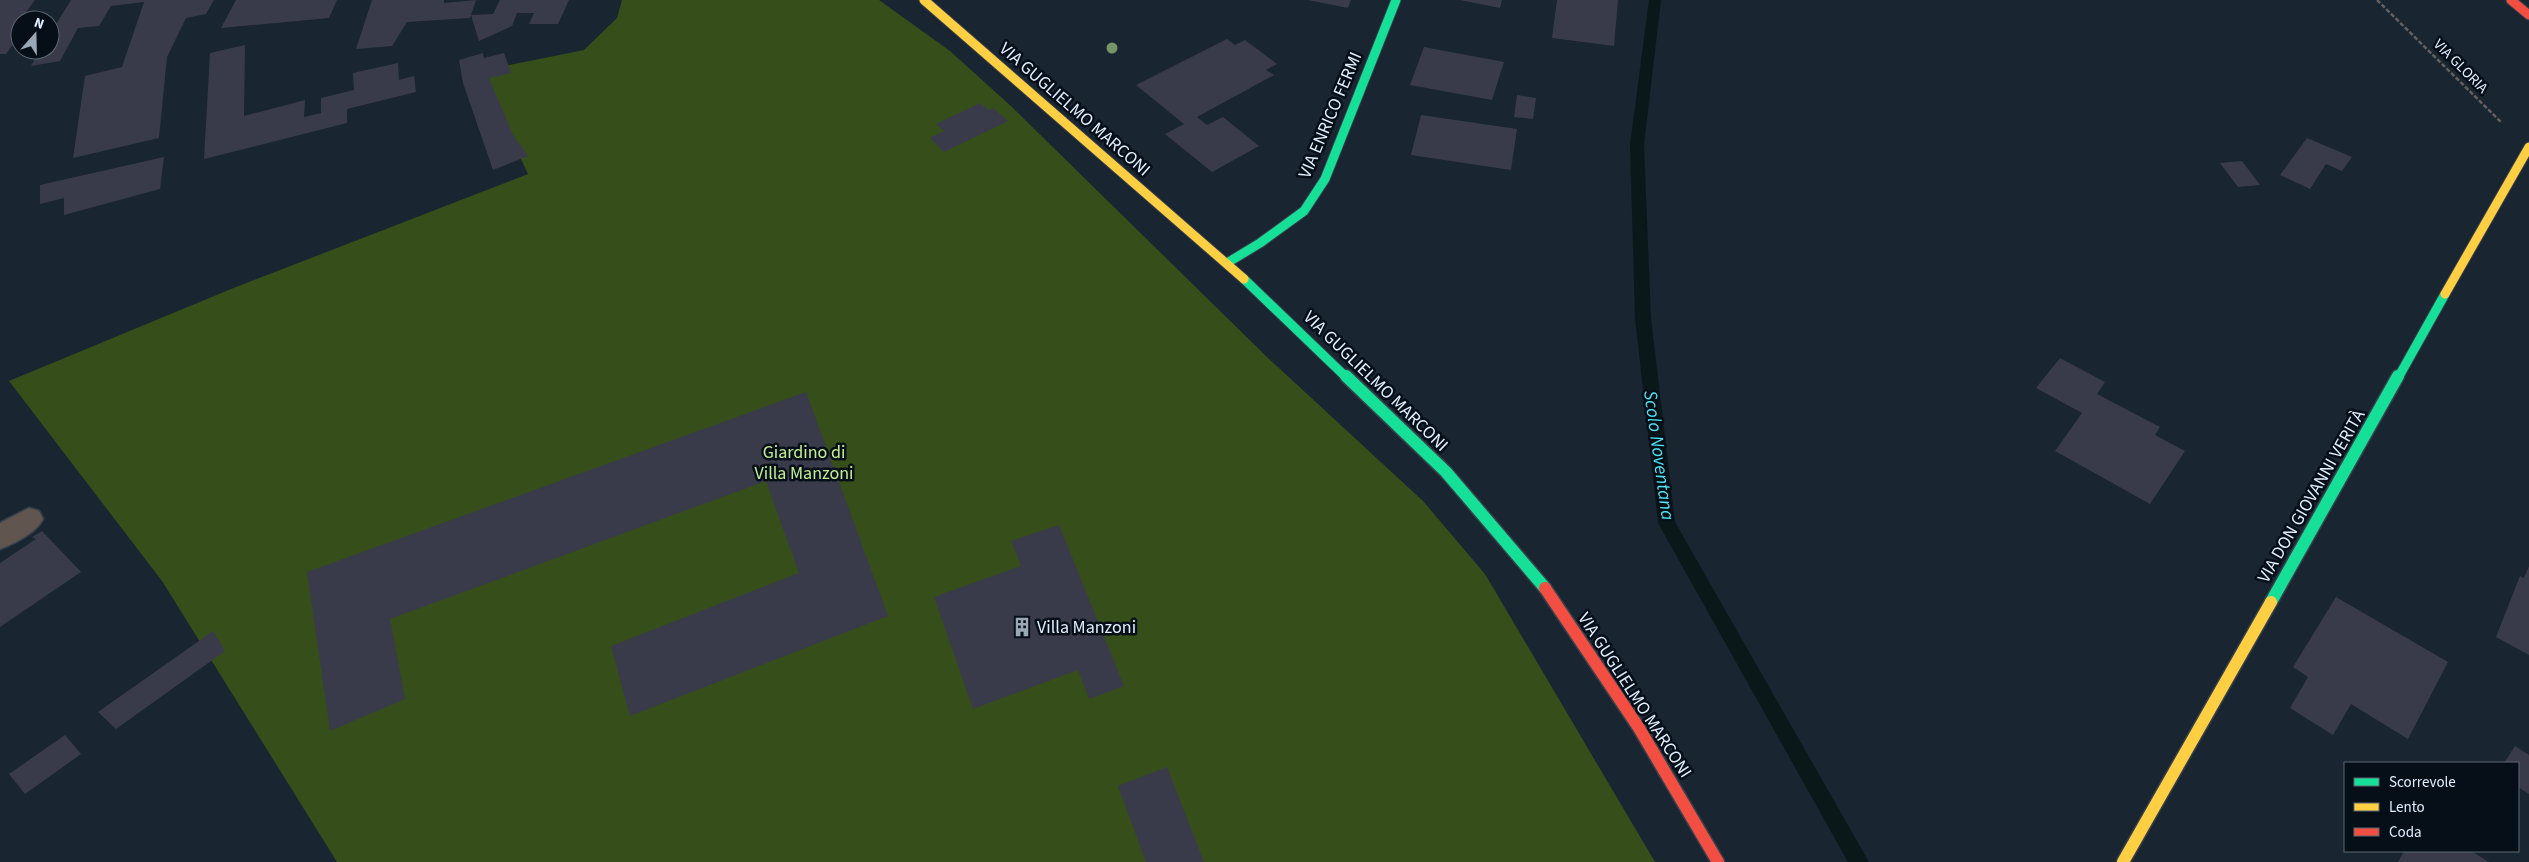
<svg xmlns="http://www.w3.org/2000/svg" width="2529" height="862" viewBox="0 0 2529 862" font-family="'Source Sans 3',sans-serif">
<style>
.green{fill:#364e1a}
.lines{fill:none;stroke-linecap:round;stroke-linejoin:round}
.stream{fill:#0b181a;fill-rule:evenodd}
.building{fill:#3a3b4a}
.lane-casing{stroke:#37414c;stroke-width:3}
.fast-far1-casing{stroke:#37414c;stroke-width:11}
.fast-casing{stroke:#37414c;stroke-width:15}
.slow-far1-casing{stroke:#37414c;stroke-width:11}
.slow-casing{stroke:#37414c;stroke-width:15}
.jam-far1-casing{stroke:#37414c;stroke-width:11}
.jam-casing{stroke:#37414c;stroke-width:15}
.path{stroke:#64605f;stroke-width:2.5;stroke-dasharray:4.5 2;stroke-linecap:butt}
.lane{fill:#615550;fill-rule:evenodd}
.fast-far1{stroke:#16e098;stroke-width:9}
.fast{stroke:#16e098;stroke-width:12}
.slow-far1{stroke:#ffcf43;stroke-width:9}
.slow{stroke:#ffcf43;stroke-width:12}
.jam-far1{stroke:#f24e42;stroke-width:9}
.jam{stroke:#f24e42;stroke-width:12}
.tree{fill:#769467}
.labels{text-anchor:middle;stroke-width:5;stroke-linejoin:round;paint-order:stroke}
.far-street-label{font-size:15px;fill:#e0eefd;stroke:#060e18}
.street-label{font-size:18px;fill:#e0eefd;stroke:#060e18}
.park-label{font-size:18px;fill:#c3ee94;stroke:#060e18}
.poi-label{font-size:18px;fill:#e0eefd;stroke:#060e18;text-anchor:start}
.water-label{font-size:19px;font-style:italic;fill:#4de3f0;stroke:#060e18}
</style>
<rect width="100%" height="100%" fill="#192531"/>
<!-- green -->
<polygon class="green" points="622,0 879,0 950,51 1012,107 1268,358 1423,501 1485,574 1655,862 337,862 162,581 9,381 231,289 528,174 479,71 584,50 617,18"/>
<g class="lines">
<!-- stream -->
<polygon class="stream" points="1649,0 1661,0 1644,145 1651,318 1675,522 1869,862 1848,862 1658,523 1635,318 1630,145"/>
</g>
<!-- building -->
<g class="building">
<polygon points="0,0 35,0 15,27 20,27 20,35 6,54 0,54"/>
<polygon points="71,0 214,0 206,14 186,18 167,57 159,138 73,158 85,76 122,67 144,2 111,6 99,26 78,28 60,61 31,66 40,50 50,50 50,34"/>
<polygon points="236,0 337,0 329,18 221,28"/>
<polygon points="372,0 444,0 444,3 476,0 470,18 407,22 392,46 356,49"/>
<polygon points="500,0 569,0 558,24 529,24 534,13 517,13 512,26 479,41 471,15 493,14"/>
<polygon points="1308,0 1351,0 1348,8"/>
<polygon points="1460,0 1502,0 1500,8"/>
<polygon points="1557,0 1618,0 1614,46 1552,38"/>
<polygon points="1227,39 1235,45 1245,40 1277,64 1266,70 1274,75 1197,117 1207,125 1223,117 1259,146 1212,172 1165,134 1184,124 1136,85"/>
<polygon points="245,45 244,116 305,100 304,117 321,113 321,98 354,90 353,73 398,63 399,80 414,76 416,92 347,109 347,123 204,159 210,53"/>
<polygon points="1424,47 1504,62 1492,100 1410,85"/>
<polygon points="483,53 484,58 504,53 511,73 489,78 513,135 528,156 493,170 463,83 459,60"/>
<polygon points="1517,95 1536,98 1533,119 1514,117"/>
<polygon points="980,103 988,110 993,108 1008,121 944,152 930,138 944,131 936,124"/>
<polygon points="1421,115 1517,129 1511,170 1411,155"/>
<polygon points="2307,138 2352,157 2342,171 2326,164 2310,189 2280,175"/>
<polygon points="164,157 160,189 64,215 64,198 40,204 40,185"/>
<polygon points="2242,161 2260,185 2238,187 2220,163"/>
<polygon points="2060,358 2105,382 2097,394 2160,427 2155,435 2185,451 2150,504 2055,451 2082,413 2036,388"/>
<polygon points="806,392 888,616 630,716 611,646 799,573 766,481 390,619 405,699 330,731 307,572"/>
<polygon points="1059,525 1124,686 1089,699 1078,670 973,709 934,597 1021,566 1011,541"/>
<polygon points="42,531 81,572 0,627 0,563 36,539 32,537"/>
<polygon points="2529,566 2529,655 2496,637 2520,576 2524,578"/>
<polygon points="2336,597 2448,662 2408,739 2351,704 2333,735 2290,708 2308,677 2293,667"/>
<polygon points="213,631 225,651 116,729 98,712"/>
<polygon points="65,735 81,754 25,794 9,774"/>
<polygon points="2515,746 2529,755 2529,794 2518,787 2518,763 2504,763"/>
<polygon points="1167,767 1204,862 1146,862 1118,786"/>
<polygon points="2404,851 2471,851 2489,862 2398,862"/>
</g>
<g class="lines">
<defs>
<path id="lane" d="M29 508 39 511 43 519C36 533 15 543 0 549V523Z"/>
<g id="fast-far1">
<polyline points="1227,263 1260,243 1304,211 1325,179 1396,0"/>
<polyline points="1244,279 1347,378"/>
<polyline points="2398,378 2445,294"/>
</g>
<g id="fast">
<polyline points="1346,376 1446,472 1545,588"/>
<polyline points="2271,602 2398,376"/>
</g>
<g id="slow-far1">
<polyline points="924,0 1244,279"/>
<polyline points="2445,294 2529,147"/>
</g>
<polyline id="slow" points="2123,862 2271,602"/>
<polyline id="jam-far1" points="2511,0 2529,15"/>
<polyline id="jam" points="1545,588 1639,728 1718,862"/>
</defs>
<!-- lane casing -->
<use href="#lane" class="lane-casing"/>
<!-- fast-far1 casing -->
<use href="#fast-far1" class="fast-far1-casing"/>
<!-- fast casing -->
<use href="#fast" class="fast-casing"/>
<!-- slow-far1 casing -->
<use href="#slow-far1" class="slow-far1-casing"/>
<!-- slow casing -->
<use href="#slow" class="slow-casing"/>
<!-- jam-far1 casing -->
<use href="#jam-far1" class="jam-far1-casing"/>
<!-- jam casing -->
<use href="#jam" class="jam-casing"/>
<!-- path -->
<polyline class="path" points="2377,0 2501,122"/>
<!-- lane -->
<use href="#lane" class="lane"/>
<!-- fast-far1 -->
<use href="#fast-far1" class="fast-far1"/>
<!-- fast -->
<use href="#fast" class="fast"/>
<!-- slow-far1 -->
<use href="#slow-far1" class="slow-far1"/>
<!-- slow -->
<use href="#slow" class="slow"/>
<!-- jam-far1 -->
<use href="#jam-far1" class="jam-far1"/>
<!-- jam -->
<use href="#jam" class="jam"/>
</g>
<!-- trees -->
<circle class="tree" cx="1112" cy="48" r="5.5"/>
<!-- icons -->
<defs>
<symbol id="building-bare" viewBox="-9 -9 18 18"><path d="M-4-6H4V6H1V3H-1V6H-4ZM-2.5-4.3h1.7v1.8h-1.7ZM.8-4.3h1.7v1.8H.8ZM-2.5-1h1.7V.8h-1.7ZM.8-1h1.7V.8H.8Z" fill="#9aa8b6" stroke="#060e18" stroke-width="2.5" paint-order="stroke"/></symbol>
</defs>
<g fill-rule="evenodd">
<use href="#building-bare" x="1008" y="613" width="28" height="28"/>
</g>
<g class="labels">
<!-- far-street labels -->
<g class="far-street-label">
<text transform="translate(2461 66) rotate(45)" y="5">VIA GLORIA</text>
</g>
<!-- street labels -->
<g class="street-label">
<text transform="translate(1075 109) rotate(41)" y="6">VIA GUGLIELMO MARCONI</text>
<text transform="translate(1330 115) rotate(-67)" y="6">VIA ENRICO FERMI</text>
<text transform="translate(1376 381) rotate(44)" y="6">VIA GUGLIELMO MARCONI</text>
<text transform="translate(2311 496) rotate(-60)" y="6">VIA DON GIOVANNI VERITÀ</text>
<text transform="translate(1635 695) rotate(57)" y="6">VIA GUGLIELMO MARCONI</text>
</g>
<!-- park labels -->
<g class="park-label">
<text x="804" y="458">Giardino di<tspan x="804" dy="21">Villa Manzoni</tspan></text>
</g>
<!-- poi labels -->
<g class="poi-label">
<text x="1037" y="633">Villa Manzoni</text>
</g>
<!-- water labels -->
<g class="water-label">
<text transform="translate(1660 455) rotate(82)" y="7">Scolo Noventana</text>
</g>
</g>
<!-- legend -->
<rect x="2344" y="762" width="175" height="90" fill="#060e18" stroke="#5d6874"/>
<rect x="2354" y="778" width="25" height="8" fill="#16e098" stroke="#5d6874"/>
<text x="2389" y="787" font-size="15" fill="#e0eefd">Scorrevole</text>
<rect x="2354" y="803" width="25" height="8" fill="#ffcf43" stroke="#5d6874"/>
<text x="2389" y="812" font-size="15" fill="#e0eefd">Lento</text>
<rect x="2354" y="828" width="25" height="8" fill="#f24e42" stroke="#5d6874"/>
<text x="2389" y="837" font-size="15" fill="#e0eefd">Coda</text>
<!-- north arrow -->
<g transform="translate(35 35) rotate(20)"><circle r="24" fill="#060e18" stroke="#5d6874"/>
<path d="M0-4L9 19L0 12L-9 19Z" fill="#9aa8b6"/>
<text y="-8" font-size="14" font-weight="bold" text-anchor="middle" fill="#e0eefd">N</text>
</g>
</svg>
